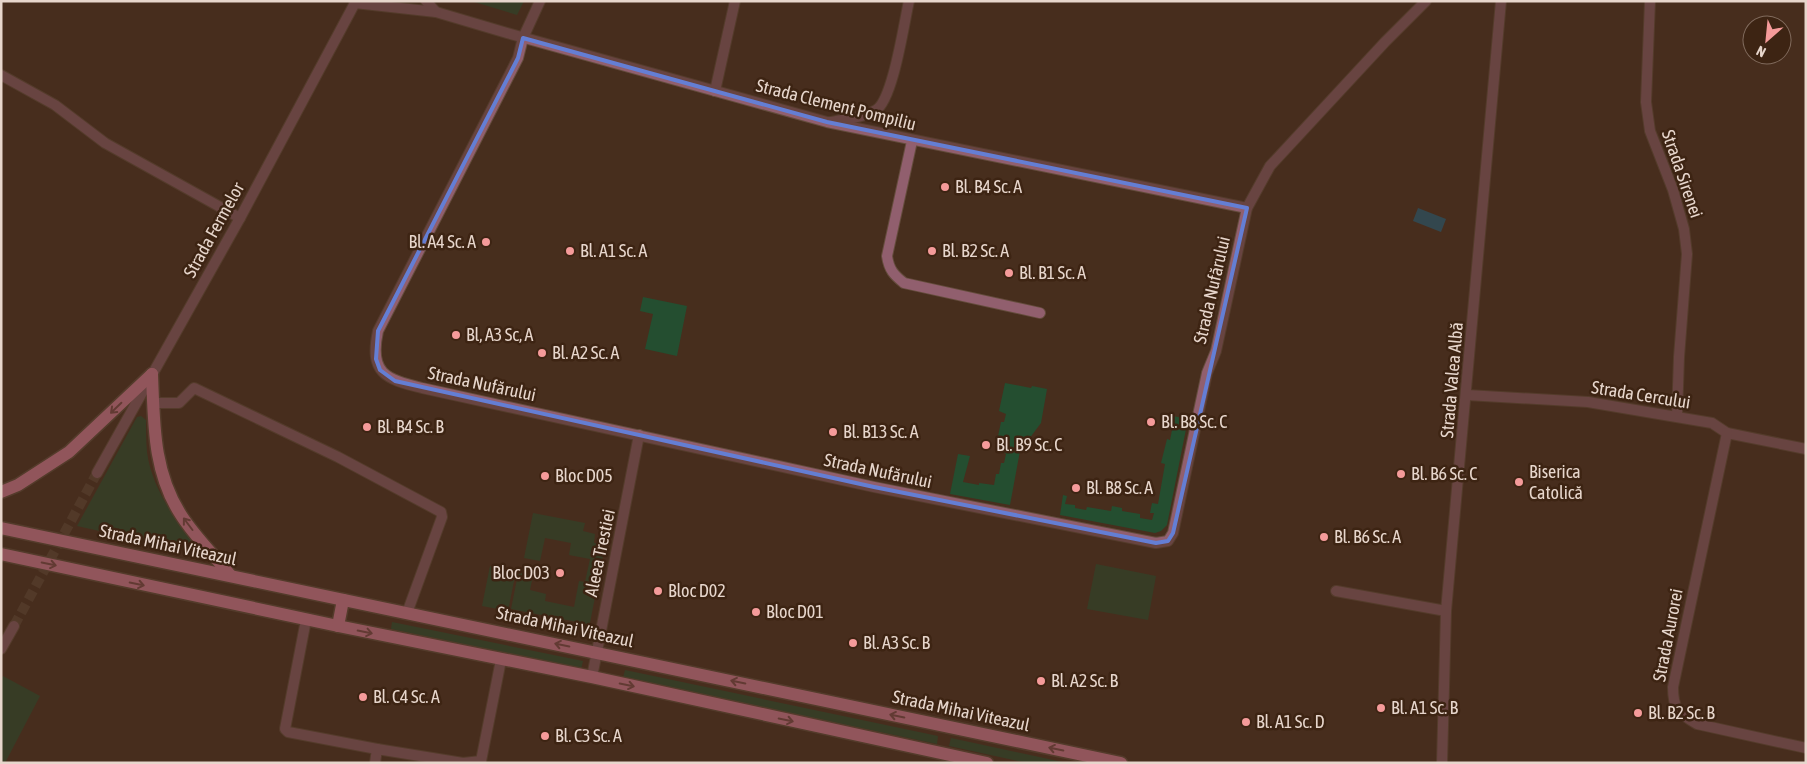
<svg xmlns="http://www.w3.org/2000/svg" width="1807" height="764" viewBox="0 0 1807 764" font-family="'Asap Condensed',sans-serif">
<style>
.green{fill:#244e30}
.water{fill:#1c668a}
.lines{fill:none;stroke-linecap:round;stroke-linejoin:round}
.tertiary-tunnel{stroke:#5f4737;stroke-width:10;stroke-dasharray:10 5;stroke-linecap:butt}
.minor-casing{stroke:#644c3c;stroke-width:12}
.tertiary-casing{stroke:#644c3c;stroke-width:12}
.primary-casing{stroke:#644c3c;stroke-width:15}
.minor{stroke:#915f6e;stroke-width:10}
.tertiary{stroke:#915f6e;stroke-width:10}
.primary{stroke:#eb86a6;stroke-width:12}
.oneway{stroke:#834b4e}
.marked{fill:none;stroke:#647ed4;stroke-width:4;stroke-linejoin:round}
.poi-dot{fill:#f59b9a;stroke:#3d2413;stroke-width:2}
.labels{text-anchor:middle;stroke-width:5;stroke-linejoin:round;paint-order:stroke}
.street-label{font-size:18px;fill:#e7d6cc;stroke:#3d2413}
.poi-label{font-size:18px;fill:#e7d6cc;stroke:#3d2413;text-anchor:start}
</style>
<rect width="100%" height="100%" fill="#472e1d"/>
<!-- green -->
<g class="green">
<polygon points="471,1 524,1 517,15"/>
<polygon points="643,297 687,306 677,356 645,349 653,314 640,311"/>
<polygon points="1005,383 1031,388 1032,386 1047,389 1041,423 1020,451 1010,505 950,494 958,454 970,456 963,482 979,485 979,483 994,485 996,474 999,474 1001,463 1004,463 1006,454 1003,452 1005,443 997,441 1001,422 1004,422 1006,414 999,411"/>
<polygon points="1163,414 1188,419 1167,525 1161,531 1155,533 1060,515 1063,495 1067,496 1065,504 1075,505 1075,508 1086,510 1087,507 1111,511 1112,506 1122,508 1122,511 1140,514 1140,518 1152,520 1154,513 1150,513 1152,503 1158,504 1165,464 1161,463 1167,439 1170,440 1172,430 1169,429 1171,419 1162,417"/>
<path d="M141 416 146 420C146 430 146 441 147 452 152 490 177 522 200 551L198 553 77 526 137 417Z"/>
<polygon points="533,513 585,523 583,531 595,534 594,543 605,545 590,623 587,624 511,609 518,574 521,574 523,564 535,566 530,590 546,594 545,601 574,607 579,581 585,582 590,559 569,555 571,543 545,538 540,561 524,558"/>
<polygon points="1096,564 1156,576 1148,620 1087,609"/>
<polygon points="490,566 516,571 508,611 482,606"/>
<polygon points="392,622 583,661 581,669 391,629"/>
<polygon points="625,670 938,736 937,744 623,678"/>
<polygon points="3,676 40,696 5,763 1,763 1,679"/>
<polygon points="951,738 1067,763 1027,763 949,746"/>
</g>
<!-- water -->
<polygon class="water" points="1418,208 1446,219 1441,232 1413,221"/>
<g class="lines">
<!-- tertiary-tunnel -->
<polyline class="tertiary-tunnel" points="14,626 97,473"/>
<defs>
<g id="minor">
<polyline points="426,1 436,12 507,33 827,122 1247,208"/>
<path d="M540 1 523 38 518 58 378 331C369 373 385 379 422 388L874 487 1156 543 1168 541 1173 533 1207 373 1216 351 1247 208 1270 166 1385 42 1426 1"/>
<polyline points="1650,1 1646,102 1650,131 1673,190 1684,229 1687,254 1679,357 1677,416"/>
<polyline points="355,3 436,12"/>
<polyline points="1,75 55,105 105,143 240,218"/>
<polyline points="715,91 735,1"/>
<path d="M831 122C845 119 863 118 876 110 893 100 904 23 909 1"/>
<path d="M912 141 887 256C889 270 894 275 904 283L1040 313"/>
<polyline points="1467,395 1588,402 1712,423 1727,433 1806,449"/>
<polyline points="153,403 179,403 194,388 338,457 441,512 442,517 407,613"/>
<path d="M1727 433 1673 687C1673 709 1678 713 1697 724L1806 748"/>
<polyline points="1336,591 1446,611"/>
<polyline points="306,620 285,729 288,732 377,749"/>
<polyline points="592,677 639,435"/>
<polyline points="375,763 377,749 463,763 481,761 501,660"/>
<polyline points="1442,763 1446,611 1501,1"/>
</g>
<g id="tertiary">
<polyline points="97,473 240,218 356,1"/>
<polyline points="1,649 14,626"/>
</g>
<g id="primary">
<path d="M152 374C154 423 153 472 181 515 195 537 214 555 230 575"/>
<polyline points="1,492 18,485 69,452 152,374"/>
<polyline points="1,528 1121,763"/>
<polyline points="1,554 338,626 592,677 987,763"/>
<polyline points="338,626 343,600"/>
</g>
</defs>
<!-- minor casing -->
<use href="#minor" class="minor-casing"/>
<!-- tertiary casing -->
<use href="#tertiary" class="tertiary-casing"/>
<!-- primary casing -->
<use href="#primary" class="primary-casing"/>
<!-- minor -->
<use href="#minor" class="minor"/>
<!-- tertiary -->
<use href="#tertiary" class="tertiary"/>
<!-- primary -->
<use href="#primary" class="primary"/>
</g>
<!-- one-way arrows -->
<defs><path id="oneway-shaft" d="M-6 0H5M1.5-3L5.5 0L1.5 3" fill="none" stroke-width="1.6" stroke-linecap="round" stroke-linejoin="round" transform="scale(1.25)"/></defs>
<g class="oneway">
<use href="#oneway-shaft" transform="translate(116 408) rotate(136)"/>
<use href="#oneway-shaft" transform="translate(188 524) rotate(-127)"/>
<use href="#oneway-shaft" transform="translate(49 564) rotate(12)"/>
<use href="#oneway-shaft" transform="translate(137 584) rotate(12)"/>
<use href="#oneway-shaft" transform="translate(365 632) rotate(11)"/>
<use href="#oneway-shaft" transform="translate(562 645) rotate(-168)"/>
<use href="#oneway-shaft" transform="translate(738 682) rotate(-168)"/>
<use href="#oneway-shaft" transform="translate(627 685) rotate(12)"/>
<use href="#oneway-shaft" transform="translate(897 716) rotate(-168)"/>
<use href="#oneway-shaft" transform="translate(786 720) rotate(12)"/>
<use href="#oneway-shaft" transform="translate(1056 749) rotate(-168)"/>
</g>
<!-- marked area -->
<path d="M0 0H1807V764H0ZM523 38 827 122 1247 208 1173 533 1168 541 1156 543 874 487 395 381 380 370 376 359 378 331 518 58Z" fill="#472e1d" fill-opacity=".55" fill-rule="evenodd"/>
<path class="marked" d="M523 38 827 122 1247 208 1173 533 1168 541 1156 543 874 487 395 381 380 370 376 359 378 331 518 58Z"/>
<!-- markers -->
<g class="poi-dot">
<circle cx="945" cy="187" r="5"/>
<circle cx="486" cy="242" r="5"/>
<circle cx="570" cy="251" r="5"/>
<circle cx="932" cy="251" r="5"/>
<circle cx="1009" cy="273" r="5"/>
<circle cx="456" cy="335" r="5"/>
<circle cx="542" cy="353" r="5"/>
<circle cx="1151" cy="422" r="5"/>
<circle cx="367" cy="427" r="5"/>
<circle cx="833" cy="432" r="5"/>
<circle cx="986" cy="445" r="5"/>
<circle cx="1401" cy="474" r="5"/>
<circle cx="545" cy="476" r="5"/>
<circle cx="1519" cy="482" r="5"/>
<circle cx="1076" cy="488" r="5"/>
<circle cx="1324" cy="537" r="5"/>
<circle cx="560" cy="573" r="5"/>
<circle cx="658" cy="591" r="5"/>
<circle cx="756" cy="612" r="5"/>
<circle cx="853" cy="643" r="5"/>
<circle cx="1041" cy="681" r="5"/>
<circle cx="363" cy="697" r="5"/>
<circle cx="1381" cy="708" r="5"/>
<circle cx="1638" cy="713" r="5"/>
<circle cx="1246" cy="722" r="5"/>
<circle cx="545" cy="736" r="5"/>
</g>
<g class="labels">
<!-- street labels -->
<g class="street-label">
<text transform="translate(836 105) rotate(14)" y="6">Strada Clement Pompiliu</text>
<text transform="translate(1682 174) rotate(71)" y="6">Strada Sirenei</text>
<text transform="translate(214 230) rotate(-61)" y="6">Strada Fermelor</text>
<text transform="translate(1212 290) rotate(-77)" y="6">Strada Nufărului</text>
<text transform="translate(1452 380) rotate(-85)" y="6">Strada Valea Albă</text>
<text transform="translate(482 384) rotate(12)" y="6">Strada Nufărului</text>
<text transform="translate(1641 395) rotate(9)" y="6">Strada Cercului</text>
<text transform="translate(878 471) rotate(12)" y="6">Strada Nufărului</text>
<text transform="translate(168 545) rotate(12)" y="6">Strada Mihai Viteazul</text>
<text transform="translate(600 553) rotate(-78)" y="6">Aleea Trestiei</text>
<text transform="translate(565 627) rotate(12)" y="6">Strada Mihai Viteazul</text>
<text transform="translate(1668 635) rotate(-79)" y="6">Strada Aurorei</text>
<text transform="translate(961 711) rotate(12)" y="6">Strada Mihai Viteazul</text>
</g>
<!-- poi labels -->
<g class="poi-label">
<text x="955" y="193">Bl. B4 Sc. A</text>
<text x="476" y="248" text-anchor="end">Bl. A4 Sc. A</text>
<text x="580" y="257">Bl. A1 Sc. A</text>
<text x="942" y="257">Bl. B2 Sc. A</text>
<text x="1019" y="279">Bl. B1 Sc. A</text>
<text x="466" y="341">Bl, A3 Sc, A</text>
<text x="552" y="359">Bl. A2 Sc. A</text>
<text x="1161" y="428">Bl. B8 Sc. C</text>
<text x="377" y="433">Bl. B4 Sc. B</text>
<text x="843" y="438">Bl. B13 Sc. A</text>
<text x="996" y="451">Bl. B9 Sc. C</text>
<text x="1529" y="478">Biserica<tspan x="1529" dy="21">Catolică</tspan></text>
<text x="1411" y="480">Bl. B6 Sc. C</text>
<text x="555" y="482">Bloc D05</text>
<text x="1086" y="494">Bl. B8 Sc. A</text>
<text x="1334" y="543">Bl. B6 Sc. A</text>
<text x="550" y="579" text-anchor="end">Bloc D03</text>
<text x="668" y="597">Bloc D02</text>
<text x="766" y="618">Bloc D01</text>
<text x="863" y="649">Bl. A3 Sc. B</text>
<text x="1051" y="687">Bl. A2 Sc. B</text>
<text x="373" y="703">Bl. C4 Sc. A</text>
<text x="1391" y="714">Bl. A1 Sc. B</text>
<text x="1648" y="719">Bl. B2 Sc. B</text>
<text x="1256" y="728">Bl. A1 Sc. D</text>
<text x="555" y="742">Bl. C3 Sc. A</text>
</g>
</g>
<!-- border -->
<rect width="1807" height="764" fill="none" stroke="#e7d6cc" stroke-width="5"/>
<!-- north arrow -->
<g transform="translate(1767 40) rotate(207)"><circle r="24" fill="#3d2413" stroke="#816b5d"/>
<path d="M0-4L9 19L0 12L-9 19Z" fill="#f59b9a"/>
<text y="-8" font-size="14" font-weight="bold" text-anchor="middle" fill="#e7d6cc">N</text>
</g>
</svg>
